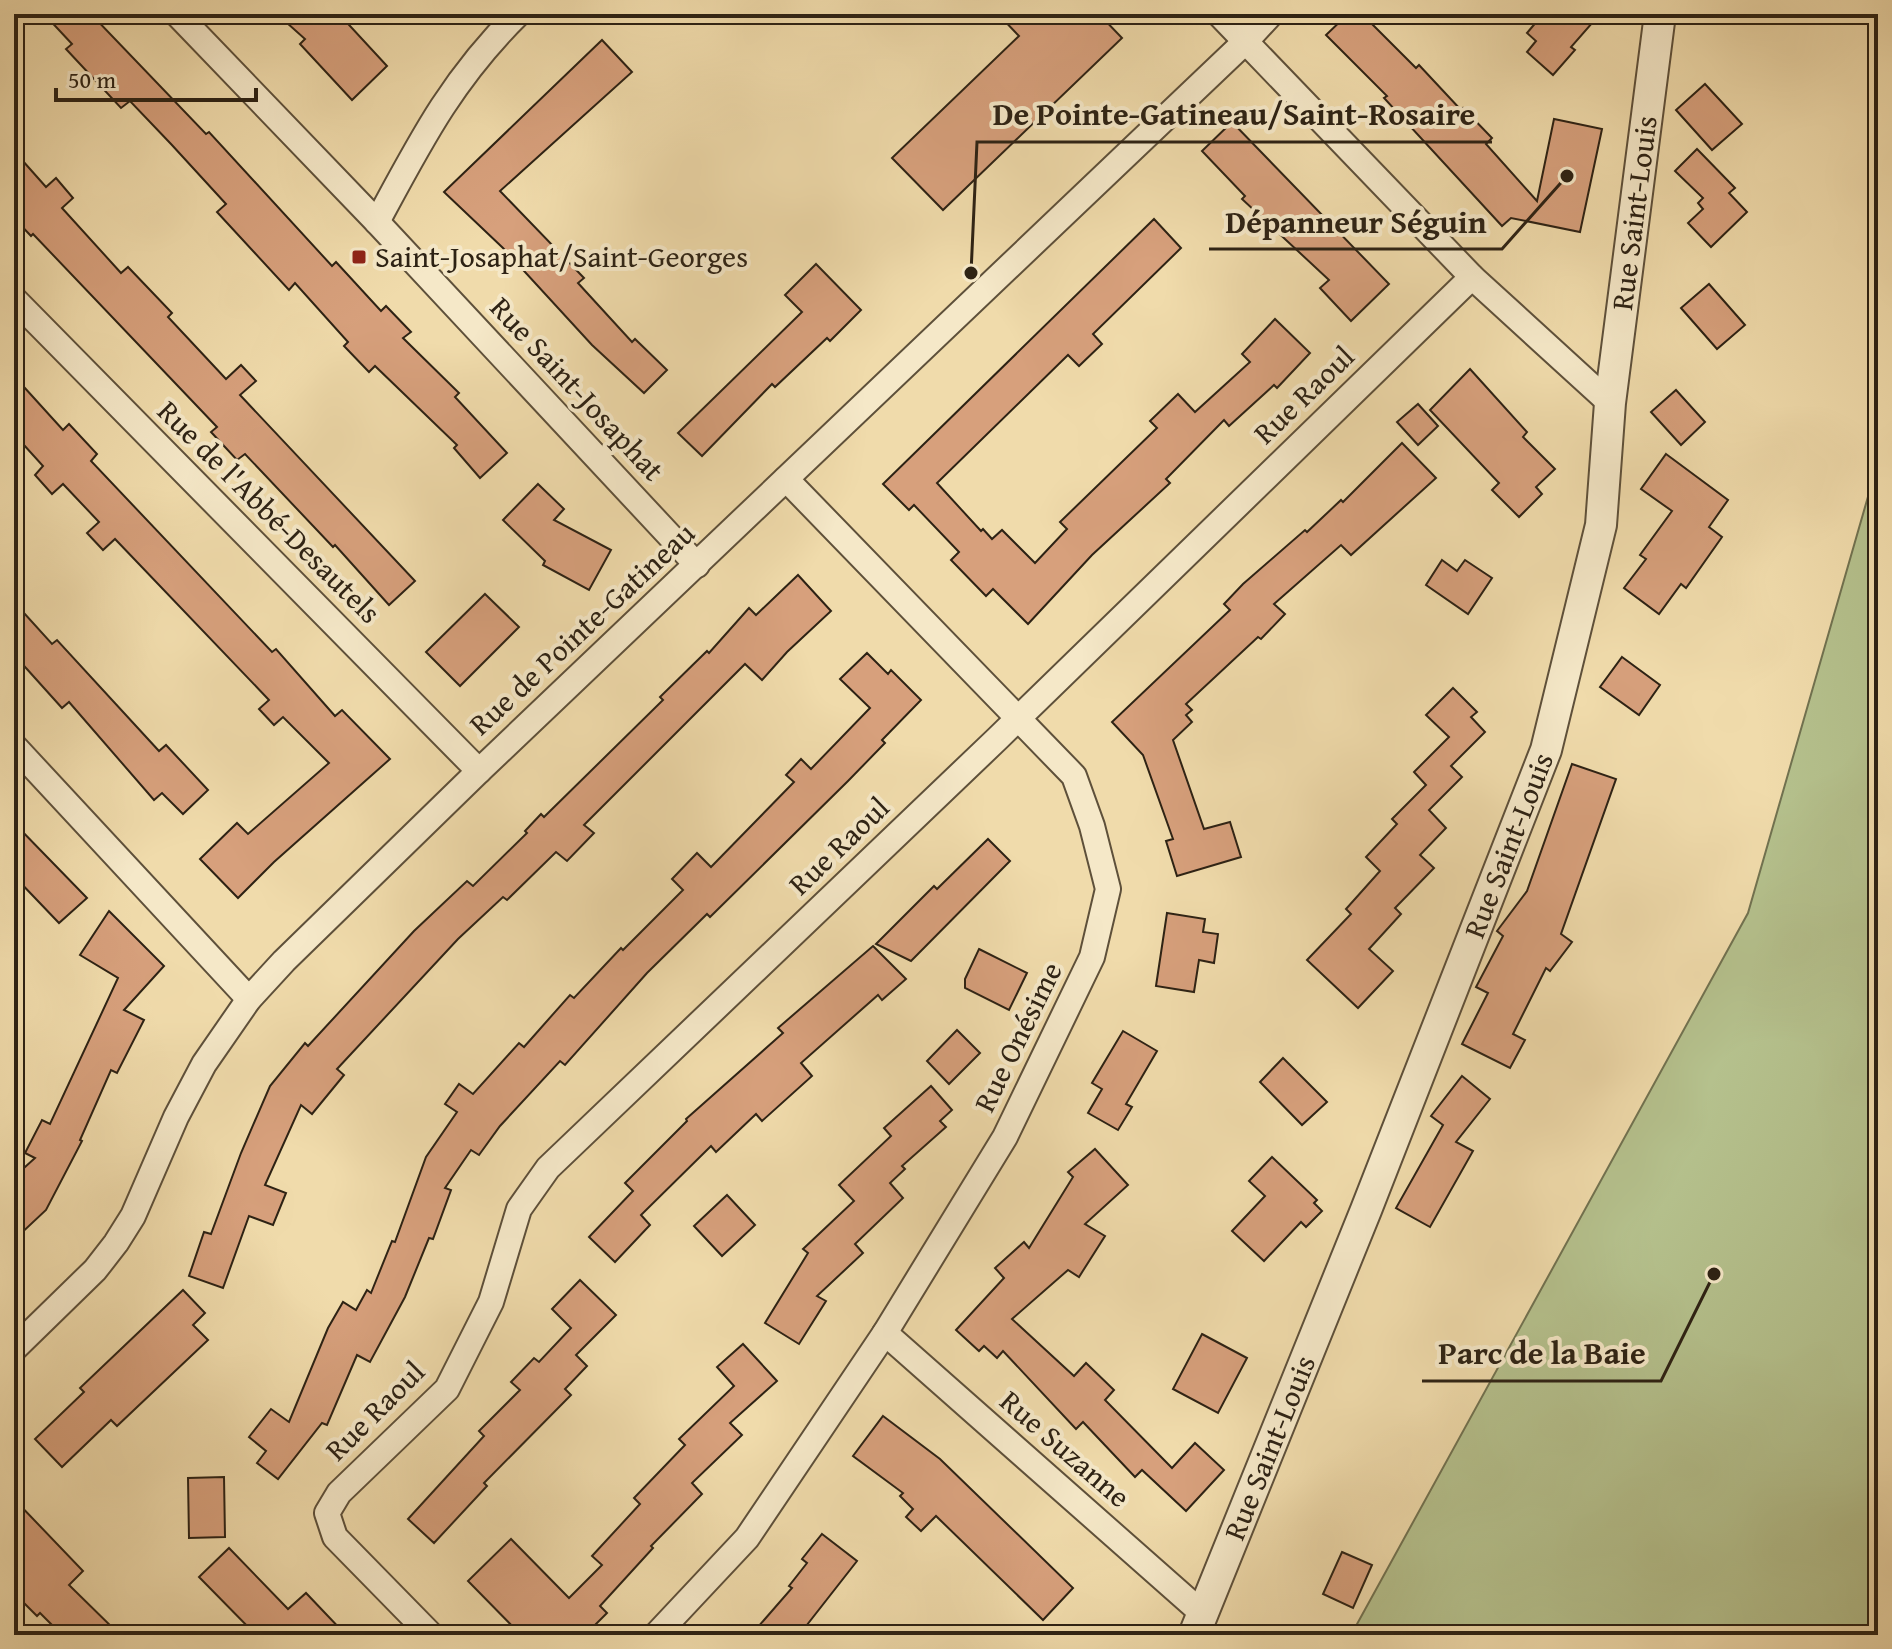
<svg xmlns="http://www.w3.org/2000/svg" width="1892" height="1649" viewBox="0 0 1892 1649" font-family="'Gentium Book Plus',serif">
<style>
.green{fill:#b5c18d;stroke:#717250;stroke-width:2}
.building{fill:#d7a07c;stroke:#2d2214;stroke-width:2}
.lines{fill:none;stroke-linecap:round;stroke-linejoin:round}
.minor-casing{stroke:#5e503a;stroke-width:28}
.tertiary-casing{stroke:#5e503a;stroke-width:34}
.minor{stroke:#f5e8c8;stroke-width:24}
.tertiary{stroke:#f5e8c8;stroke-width:30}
.poi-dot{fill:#8f2418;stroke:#f5e8c8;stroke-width:3}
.labels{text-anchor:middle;stroke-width:8;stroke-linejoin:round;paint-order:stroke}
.street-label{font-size:30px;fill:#2d2214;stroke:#f5e8c8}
.poi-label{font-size:30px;fill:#2d2214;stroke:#f5e8c8;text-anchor:start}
.leader{fill:none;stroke:#2d2214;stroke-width:3}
.callout-dot{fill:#2d2214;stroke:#f5e8c8;stroke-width:3}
.callout-label{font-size:32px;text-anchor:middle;font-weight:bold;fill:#2d2214;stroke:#f5e8c8;stroke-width:8;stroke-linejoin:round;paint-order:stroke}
</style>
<rect width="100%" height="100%" fill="#f0dbab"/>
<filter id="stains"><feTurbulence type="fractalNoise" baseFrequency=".0025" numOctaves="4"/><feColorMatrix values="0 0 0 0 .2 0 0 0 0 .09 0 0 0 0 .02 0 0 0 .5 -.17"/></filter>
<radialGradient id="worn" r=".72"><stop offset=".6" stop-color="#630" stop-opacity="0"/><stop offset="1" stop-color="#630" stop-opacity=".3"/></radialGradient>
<!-- green -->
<polygon class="green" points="1878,462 1878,1635 1351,1635 1748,913"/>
<!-- building -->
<g class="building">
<polygon points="44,14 91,14 206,134 209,132 332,266 336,262 381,311 386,306 411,332 403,338 459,393 455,397 507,453 480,478 454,448 457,445 375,366 369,372 344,346 348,342 295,283 289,290 217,212 226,204 171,144 130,101 121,108 66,49 72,44"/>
<polygon points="277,14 339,14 387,66 352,100 300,44 305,39"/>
<polygon points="998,14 1099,14 1122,38 943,210 892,158 1019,36"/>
<polygon points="1348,14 1362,14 1416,68 1419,65 1461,110 1463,108 1492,138 1486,144 1537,201 1554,119 1602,129 1580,232 1511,218 1502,226 1384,98 1387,96 1326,35"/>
<polygon points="1543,14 1600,14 1571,47 1575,50 1553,75 1527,52 1536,41 1527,33"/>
<polygon points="602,40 632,72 500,191 584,278 578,283 632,342 635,339 667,370 644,393 592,345 503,248 444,192"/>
<polygon points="1705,84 1742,124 1712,150 1676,110"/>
<polygon points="1232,122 1389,284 1351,321 1320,288 1329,280 1242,199 1245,196 1202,151"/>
<polygon points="1697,149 1735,188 1729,193 1747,212 1711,247 1688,223 1703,209 1698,203 1703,198 1675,171"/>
<polygon points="14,151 46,187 56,178 73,198 62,208 121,273 128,267 172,313 168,317 226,379 241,365 256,381 240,395 415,581 389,605 335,545 333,547 245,454 237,460 211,432 217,427 33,234 31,236 14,218"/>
<polygon points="1154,219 1181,248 1093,334 1102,344 1079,366 1068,355 937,483 981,531 983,529 992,539 1002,530 1035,563 1067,529 1060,522 1157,428 1150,421 1178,394 1195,412 1250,362 1242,354 1275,319 1310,353 1277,388 1274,385 1229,426 1224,420 1166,479 1170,483 1092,555 1028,624 993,589 986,596 951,560 959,552 914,505 909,510 883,484"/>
<polygon points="816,264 861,310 830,341 827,338 775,387 772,384 702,456 678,433 802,312 785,295"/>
<polygon points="1709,284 1745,325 1717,349 1681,308"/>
<polygon points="1470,369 1527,432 1523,437 1555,469 1536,487 1542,494 1519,517 1492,490 1499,483 1430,410"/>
<polygon points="14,376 63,430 69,424 97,454 91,461 272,652 276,649 335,716 342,710 390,759 274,862 238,898 200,859 237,823 248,834 329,763 283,717 274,725 259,709 269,700 115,539 103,550 87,533 99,522 63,484 52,494 35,475 43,466 14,434"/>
<polygon points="1676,390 1705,422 1681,445 1651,412"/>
<polygon points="1418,404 1438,426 1418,445 1397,422"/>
<polygon points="1402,443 1436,478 1351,555 1341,545 1274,604 1285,614 1261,639 1258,637 1186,704 1192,710 1186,715 1192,722 1173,740 1204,829 1230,822 1241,857 1177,876 1166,841 1173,839 1143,755 1112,722 1230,610 1224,604 1243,584 1305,530 1307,532 1341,500 1343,502"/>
<polygon points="1666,454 1728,500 1709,527 1722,537 1686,588 1681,584 1659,614 1624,588 1646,559 1640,555 1672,511 1641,489"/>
<polygon points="538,484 564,509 554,520 611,550 589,590 543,565 545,561 503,520"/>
<polygon points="1442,560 1457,571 1465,560 1492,578 1468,614 1426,585"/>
<polygon points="798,575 831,611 787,652 762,680 745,664 584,825 594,833 567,861 556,852 507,900 503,897 458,939 337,1069 344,1075 312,1114 301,1105 265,1185 286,1193 273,1225 249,1216 223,1288 189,1276 204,1232 211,1234 241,1153 270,1086 305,1043 308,1046 414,931 467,881 473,886 527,833 525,831 541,814 544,817 663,700 660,697 707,651 709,653 749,608 756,615"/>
<polygon points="485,594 519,627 460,686 426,652"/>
<polygon points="14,602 52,644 57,640 159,751 166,745 208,790 183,814 162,793 154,800 69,702 62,708 26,668 14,653"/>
<polygon points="867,653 888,674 891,670 921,700 882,740 885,743 848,781 710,917 707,914 647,973 565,1065 560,1061 500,1126 479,1155 471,1150 445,1188 451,1190 433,1239 429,1238 405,1297 370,1362 357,1355 327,1425 322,1423 278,1479 257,1463 266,1451 249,1437 271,1409 289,1422 328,1328 343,1302 356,1310 367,1290 371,1293 392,1241 395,1242 426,1157 457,1112 445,1104 459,1084 473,1094 519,1043 524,1047 570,995 574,998 621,948 623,950 683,890 672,879 697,853 711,867 794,782 786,775 801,759 811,769 870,708 840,679"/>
<polygon points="1622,657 1660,685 1639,715 1600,687"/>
<polygon points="1453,688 1477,712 1471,717 1485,732 1451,766 1462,777 1429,810 1446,828 1420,855 1434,868 1395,908 1401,914 1369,949 1393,971 1358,1008 1307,960 1351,914 1346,909 1380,871 1366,857 1397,824 1392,819 1426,785 1414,772 1449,737 1426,715"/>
<polygon points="1572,764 1616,779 1561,934 1572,942 1550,971 1546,968 1513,1034 1525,1040 1510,1068 1462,1044 1488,993 1476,987 1503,936 1497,931 1527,891"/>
<polygon points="14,823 87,898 59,923 14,876"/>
<polygon points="988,839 1010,861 911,961 876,944 934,886 937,889"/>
<polygon points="109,911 164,966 124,1010 144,1020 117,1073 111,1070 80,1140 82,1141 46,1210 14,1240 14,1177 35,1158 25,1153 42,1120 50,1124 118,978 80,955"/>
<polygon points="1167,913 1205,919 1203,932 1218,934 1214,963 1199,960 1194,992 1156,986"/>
<polygon points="873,946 906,979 882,1000 878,995 801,1063 812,1076 762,1121 756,1114 716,1152 711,1146 641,1215 650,1225 615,1262 589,1237 633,1191 625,1183 687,1121 686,1119 783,1033 778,1028"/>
<polygon points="979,949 1027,973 1009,1010 965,988 965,979"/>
<polygon points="957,1030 980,1053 949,1084 927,1061"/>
<polygon points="1123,1031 1157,1051 1126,1104 1132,1107 1118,1130 1088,1113 1102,1089 1092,1083"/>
<polygon points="1283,1058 1327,1102 1302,1125 1260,1082"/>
<polygon points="1462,1076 1490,1099 1456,1142 1473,1151 1430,1227 1396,1208 1443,1125 1431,1116"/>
<polygon points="931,1086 952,1110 940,1121 946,1127 902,1166 905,1169 890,1183 903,1198 855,1244 863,1253 817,1296 826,1301 799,1344 765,1323 808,1253 803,1249 854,1201 839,1185 891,1136 884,1128"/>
<polygon points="1095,1149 1128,1185 1085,1224 1105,1236 1079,1277 1068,1270 1012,1319 1074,1376 1086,1363 1114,1390 1105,1400 1172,1468 1195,1443 1224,1470 1186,1511 1142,1470 1135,1477 1083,1422 1076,1429 1003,1351 997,1358 984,1346 979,1351 956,1330 1004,1278 995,1268 1024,1242 1029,1248 1073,1177 1068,1172"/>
<polygon points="1272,1157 1317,1200 1314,1203 1322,1211 1306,1227 1301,1222 1264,1261 1232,1231 1265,1196 1249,1181"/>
<polygon points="727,1195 755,1225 722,1256 694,1226"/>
<polygon points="580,1280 616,1315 576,1355 587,1366 565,1389 571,1395 484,1483 487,1486 434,1543 408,1519 484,1436 479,1431 520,1390 511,1382 534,1358 539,1362 571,1328 552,1309"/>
<polygon points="183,1290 205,1313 193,1325 208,1340 117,1426 111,1420 62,1467 35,1439 84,1392 80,1388"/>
<polygon points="1202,1334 1247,1358 1218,1413 1173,1389"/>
<polygon points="743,1344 777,1381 730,1423 742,1435 692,1483 702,1494 651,1546 653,1548 600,1606 607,1613 585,1635 521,1635 468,1581 511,1539 569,1598 602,1565 592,1556 640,1504 634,1498 685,1445 679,1439 734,1386 717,1367"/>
<polygon points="883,1416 940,1459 1073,1588 1043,1620 936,1516 921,1531 906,1517 913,1509 900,1496 903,1493 853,1456"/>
<polygon points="224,1477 225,1537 189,1538 188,1478"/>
<polygon points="14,1499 83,1571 69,1585 120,1635 62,1635 40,1613 37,1616 14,1593"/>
<polygon points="822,1534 857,1561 799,1635 751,1635 792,1588 789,1586 807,1563 802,1559"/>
<polygon points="229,1548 288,1609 306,1593 346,1635 256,1635 199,1577"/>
<polygon points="1342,1552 1372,1565 1353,1608 1323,1594"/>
</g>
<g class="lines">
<defs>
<g id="minor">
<polyline points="177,14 377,222 697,565"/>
<polyline points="1219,14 1472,277 1610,403"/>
<path d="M377 222C420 142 452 79 518 14"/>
<polyline points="14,299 479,771"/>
<polyline points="14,746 249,999"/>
<polyline points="885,1333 1202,1613"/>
<polyline points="14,1349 95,1270 116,1243 133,1216 176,1117 204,1064 249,999 284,961 479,771 1246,41 1271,14"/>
<polyline points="431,1635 335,1537 327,1513 339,1493 447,1389 491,1302 519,1209 548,1168 997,739 1472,277"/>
<polyline points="656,1635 747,1538 885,1333 1005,1137 1092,957 1108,889 1092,826 1074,776 786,479"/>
</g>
<g id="tertiary">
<path id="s1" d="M1194 1635 1366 1210 1546 750 1601 525 1610 403 1660 14"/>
</g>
</defs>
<!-- minor casing -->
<use href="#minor" class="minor-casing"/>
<!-- tertiary casing -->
<use href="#tertiary" class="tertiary-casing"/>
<!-- minor -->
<use href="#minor" class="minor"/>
<!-- tertiary -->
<use href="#tertiary" class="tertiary"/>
</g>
<!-- markers -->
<rect class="poi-dot" x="351" y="249" width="16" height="16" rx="4"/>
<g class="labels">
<!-- street labels -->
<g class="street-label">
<text dy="10" stroke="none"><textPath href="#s1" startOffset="1498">Rue Saint-Louis</textPath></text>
<text transform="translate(577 389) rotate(47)" y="10">Rue Saint-Josaphat</text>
<text transform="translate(1304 395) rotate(-44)" y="10">Rue Raoul</text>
<text transform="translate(269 512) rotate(45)" y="10">Rue de l'Abbé-Desautels</text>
<text transform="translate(582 629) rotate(-43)" y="10">Rue de Pointe-Gatineau</text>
<text transform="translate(839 846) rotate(-44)" y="10">Rue Raoul</text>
<text dy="10" stroke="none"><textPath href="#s1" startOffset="850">Rue Saint-Louis</textPath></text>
<text transform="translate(1018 1037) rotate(-64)" y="10">Rue Onésime</text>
<text transform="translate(375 1411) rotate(-45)" y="10">Rue Raoul</text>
<text dy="10" stroke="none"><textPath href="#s1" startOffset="202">Rue Saint-Louis</textPath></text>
<text transform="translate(1065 1449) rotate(41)" y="10">Rue Suzanne</text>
</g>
<!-- poi labels -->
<g class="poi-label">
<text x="375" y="267">Saint-Josaphat/Saint-Georges</text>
</g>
</g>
<!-- callouts -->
<path class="leader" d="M971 273L977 142H1492M1567 176L1502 249H1209M1714 1274L1661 1381H1422"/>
<g class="callout-dot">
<circle cx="971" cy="273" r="8"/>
<circle cx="1567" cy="176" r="8"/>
<circle cx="1714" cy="1274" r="8"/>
</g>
<g class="callout-label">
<text x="1234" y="125">De Pointe-Gatineau/Saint-Rosaire</text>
<text x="1356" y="233">Dépanneur Séguin</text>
<text x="1542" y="1364">Parc de la Baie</text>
</g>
<!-- margin -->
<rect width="1892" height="1649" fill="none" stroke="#f0dbab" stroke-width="48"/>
<rect x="16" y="16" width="1860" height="1617" fill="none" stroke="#2d2214" stroke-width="4"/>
<rect x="24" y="24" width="1844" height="1601" fill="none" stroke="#2d2214" stroke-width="2"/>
<!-- scale -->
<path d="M56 88v12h200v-12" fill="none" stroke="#2d2214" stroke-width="4"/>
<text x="68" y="88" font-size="24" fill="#2d2214" stroke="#f5e8c8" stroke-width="6" paint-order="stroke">50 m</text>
<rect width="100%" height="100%" filter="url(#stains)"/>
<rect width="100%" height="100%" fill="url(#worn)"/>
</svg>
